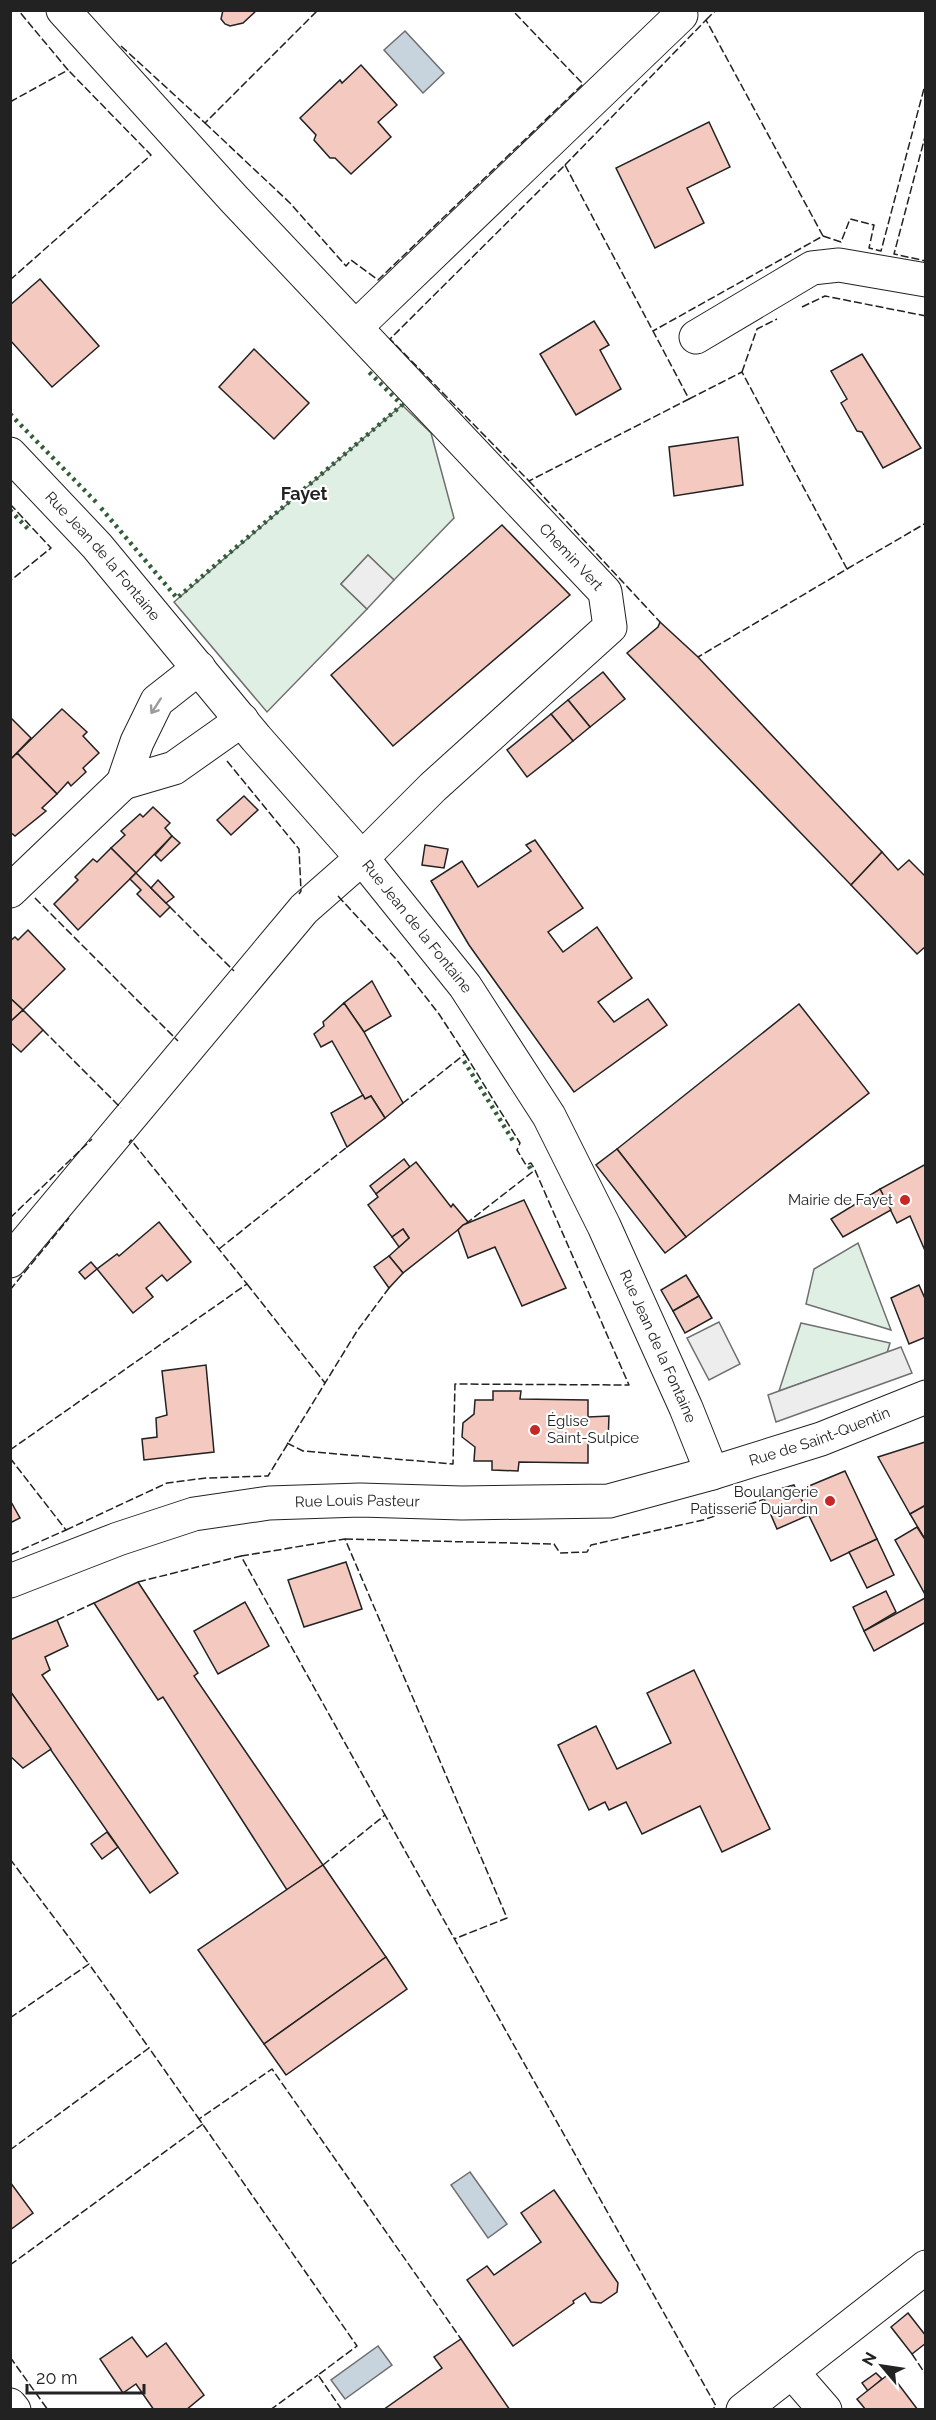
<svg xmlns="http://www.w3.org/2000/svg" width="936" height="2420" viewBox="0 0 936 2420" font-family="Raleway,sans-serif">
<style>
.green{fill:#e0efe3;stroke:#6f6f6f;stroke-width:1.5}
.parking{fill:#ededed;stroke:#6f6f6f;stroke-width:1.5}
.water{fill:#c7d3dd;stroke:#6f6f6f;stroke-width:1.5}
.building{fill:#f3c9c0;stroke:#222;stroke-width:1.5}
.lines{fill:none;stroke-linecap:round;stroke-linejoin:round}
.street-casing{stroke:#222;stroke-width:35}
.secondary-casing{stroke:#222;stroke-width:35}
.street{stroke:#fff;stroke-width:33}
.secondary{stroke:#fff;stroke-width:33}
.hedge{stroke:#2f5e38;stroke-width:4.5;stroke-dasharray:3 4.5;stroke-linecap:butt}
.fence{stroke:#222;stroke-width:1.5;stroke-dasharray:8 3;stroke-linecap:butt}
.oneway{stroke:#9c9c9c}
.poi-dot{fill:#c62828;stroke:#fff;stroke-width:2}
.labels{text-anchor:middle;stroke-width:4.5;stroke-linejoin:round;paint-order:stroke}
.street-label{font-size:15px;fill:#222;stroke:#fff}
.poi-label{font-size:15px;fill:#222;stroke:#fff;text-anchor:end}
.quarter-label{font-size:18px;font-weight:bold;fill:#222;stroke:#fff}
</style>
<rect width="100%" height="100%" fill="#fff"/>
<!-- green -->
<g class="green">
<polygon points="402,405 431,433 454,518 394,580 368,555 341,584 367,609 267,712 174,602"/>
<polygon points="858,1243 891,1330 806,1304 814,1269"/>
<polygon points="801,1323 890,1343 887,1353 779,1391"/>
</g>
<!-- parking -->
<g class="parking">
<polygon points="368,555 394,580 367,609 341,584"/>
<polygon points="719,1322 740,1364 709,1380 687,1338"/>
<polygon points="901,1347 912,1373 776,1422 768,1395"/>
</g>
<!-- water -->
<g class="water">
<polygon points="405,31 444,73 423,93 384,50"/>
<polygon points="470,2172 507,2224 488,2238 451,2185"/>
<polygon points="378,2346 392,2365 345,2399 331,2380"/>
</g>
<!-- building -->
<g class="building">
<polygon points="223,10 255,10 256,11 243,23 230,26 225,24 221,19"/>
<polygon points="361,65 397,105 378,122 391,137 351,174 335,158 330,158 314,140 316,135 300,118 340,80 342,83"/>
<polygon points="709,122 730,167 687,188 704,223 655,248 616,168"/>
<polygon points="40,279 99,346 52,387 10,340 10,305"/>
<polygon points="594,321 609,345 600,350 621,389 576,415 540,354"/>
<polygon points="254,349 309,403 274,439 219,387"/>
<polygon points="862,354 921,448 883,468 862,432 857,431 841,403 847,399 831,371"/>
<polygon points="738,437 743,485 674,496 669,447"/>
<polygon points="502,525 570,595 393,746 331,675"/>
<polygon points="660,622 698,657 882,852 851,885 627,653 658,627"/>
<polygon points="603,672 625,699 590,727 568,700"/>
<polygon points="568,700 590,727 573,741 551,714"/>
<polygon points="62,709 87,732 83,736 99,753 83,768 86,772 71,786 68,782 57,794 17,753"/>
<polygon points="551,714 573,741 527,777 507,750"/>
<polygon points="10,717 31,738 10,760"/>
<polygon points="17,753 57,794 42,808 46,811 15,836 10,832 10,760"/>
<polygon points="244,796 258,810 231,835 217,820"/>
<polygon points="153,807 170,823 165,828 172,836 136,873 111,848 125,835 121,831 140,814 143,817"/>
<polygon points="172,836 180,843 161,861 155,855"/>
<polygon points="535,840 583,908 548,932 563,952 597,927 632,978 598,1002 614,1022 648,999 667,1025 574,1092 469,945 431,881 462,861 478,887 531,851 526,845"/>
<polygon points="425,845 448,849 444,868 422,865"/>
<polygon points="111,848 136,873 78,930 54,904 78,880 75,877 93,859 97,862"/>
<polygon points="882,852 898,870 909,860 926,877 926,946 917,954 851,885"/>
<polygon points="136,873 170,907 160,917 137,894 141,890 130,879"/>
<polygon points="158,880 174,897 166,903 151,888"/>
<polygon points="28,930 65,969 23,1010 10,998 10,941 15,937 18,940"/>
<polygon points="372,981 391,1016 364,1032 344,1003"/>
<polygon points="10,998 23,1010 10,1022"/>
<polygon points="344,1003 364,1032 403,1103 385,1118 371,1096 365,1099 332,1041 321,1047 314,1034 324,1026 323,1022"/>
<polygon points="799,1004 869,1093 686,1237 617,1149"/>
<polygon points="23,1010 43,1030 21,1052 10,1042 10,1022"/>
<polygon points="363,1095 365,1099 371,1096 385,1118 347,1147 331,1113"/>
<polygon points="617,1149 686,1237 665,1253 596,1165"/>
<polygon points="404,1159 410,1167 376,1194 370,1186"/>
<polygon points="416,1162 451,1207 453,1204 468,1222 403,1273 389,1256 409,1238 403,1229 392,1237 368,1205 378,1197 376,1194"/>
<polygon points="926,1164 926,1253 910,1216 897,1223 880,1189"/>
<polygon points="880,1189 891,1210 843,1237 831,1219"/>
<polygon points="524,1200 566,1288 522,1306 495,1247 468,1258 458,1230 463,1225"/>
<polygon points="159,1222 191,1262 167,1281 162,1275 146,1288 153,1297 133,1313 97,1269 117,1254 119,1256"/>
<polygon points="403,1229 409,1238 399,1247 392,1237"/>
<polygon points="389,1256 403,1273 389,1288 374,1267"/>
<polygon points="91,1262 97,1269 85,1279 79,1272"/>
<polygon points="686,1275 699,1296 673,1311 661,1290"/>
<polygon points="919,1285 926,1301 926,1337 909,1344 891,1298"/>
<polygon points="699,1296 712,1318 685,1333 673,1311"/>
<polygon points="206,1365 214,1452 144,1460 142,1439 157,1437 156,1418 167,1415 162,1371"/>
<polygon points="493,1391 521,1391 520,1399 588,1400 588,1417 609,1416 608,1442 588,1443 588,1463 519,1462 518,1471 492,1470 492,1461 474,1461 475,1447 462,1437 463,1423 474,1414 475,1400 493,1400"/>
<polygon points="925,1442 926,1505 910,1514 878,1457"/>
<polygon points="845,1471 877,1539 831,1561 797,1491"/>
<polygon points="794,1485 809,1515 777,1529 762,1494"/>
<polygon points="10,1500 20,1518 10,1523"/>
<polygon points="926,1505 926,1541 910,1514"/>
<polygon points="917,1527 926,1541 926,1596 895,1540"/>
<polygon points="877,1539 894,1575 867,1588 849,1552"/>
<polygon points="346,1562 362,1609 304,1627 288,1580"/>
<polygon points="138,1582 198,1673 194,1676 323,1865 287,1890 163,1697 158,1700 94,1603"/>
<polygon points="886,1591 896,1612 864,1631 853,1607"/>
<polygon points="925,1598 926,1622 874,1651 864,1631"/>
<polygon points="245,1602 269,1646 218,1674 194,1631"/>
<polygon points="57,1620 68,1646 45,1657 50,1670 42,1675 178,1873 150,1893 10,1691 10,1640"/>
<polygon points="694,1670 770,1829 722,1852 700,1806 642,1834 626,1802 609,1810 605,1802 589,1810 558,1745 596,1726 617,1769 671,1743 647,1693"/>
<polygon points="10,1691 51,1749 23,1768 10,1756"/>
<polygon points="107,1832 118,1847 102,1859 91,1844"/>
<polygon points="323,1865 386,1957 264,2044 198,1950"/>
<polygon points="386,1957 407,1989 286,2075 264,2044"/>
<polygon points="10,2182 33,2213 10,2230"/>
<polygon points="554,2190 618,2283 617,2292 601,2303 591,2302 585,2293 573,2301 574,2303 513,2346 467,2280 487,2266 494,2275 541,2242 521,2213"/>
<polygon points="908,2313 926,2336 926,2343 912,2354 891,2327"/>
<polygon points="132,2337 147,2357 166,2343 204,2395 186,2410 154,2410 136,2384 123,2393 100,2359"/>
<polygon points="461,2339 510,2410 383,2410 442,2368 434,2357"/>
<polygon points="876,2373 882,2379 868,2391 862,2383"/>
<polygon points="890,2373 918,2410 866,2410 857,2399"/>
</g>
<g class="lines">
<defs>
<g id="street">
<polyline points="356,327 681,15"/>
<polyline points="696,337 812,268 839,265 926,280"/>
<path id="s1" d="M10 454 97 546 256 738 362 858 465 986 549 1116 604 1226 686 1408 712 1473"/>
<polyline points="199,668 157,701 137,742 123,783 174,768 242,720"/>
<polyline points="10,891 123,783"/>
<polyline points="10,1261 304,909 362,858 433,787 610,627 605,592 234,199 63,10"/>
<polyline points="792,2372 825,2410"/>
<polyline points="10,2405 14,2410"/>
<polyline points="743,2410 926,2267"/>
</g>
<g id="secondary">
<path id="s2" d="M10 1581 118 1539 194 1514 269 1503 360 1500 462 1503 609 1501 712 1473 821 1439 926 1397"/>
</g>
</defs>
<!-- street casing -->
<use href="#street" class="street-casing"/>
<!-- secondary casing -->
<use href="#secondary" class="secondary-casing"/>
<!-- street -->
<use href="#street" class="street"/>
<!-- secondary -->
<use href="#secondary" class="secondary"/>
<!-- hedge -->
<g class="hedge">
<polyline points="10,414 97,503"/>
<polyline points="101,508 177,598 402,405 367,370"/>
<polyline points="10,510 30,531"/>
<polyline points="464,1061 515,1144"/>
<polyline points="529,1166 531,1170"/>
</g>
<!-- fence -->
<g class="fence">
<polyline points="706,20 716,10"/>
<polyline points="121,46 205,123 318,10"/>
<polyline points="10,102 68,70 18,10"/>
<polyline points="205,123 290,203 346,266 351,260 378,280 583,84 512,10"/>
<polyline points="926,133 894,254 926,261"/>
<polygon points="565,165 689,399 529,481 390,339"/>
<polyline points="565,165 706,20 823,236 653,331"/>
<polyline points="823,236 841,242 850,219 874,225 869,248 881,251 926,81"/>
<polyline points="10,280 151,155 68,70"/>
<polyline points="802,307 825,296 926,316"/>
<polyline points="742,372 757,329 777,319"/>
<polyline points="689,399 742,372 847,569 698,657"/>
<polyline points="529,481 660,622"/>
<polyline points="10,504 51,548 10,581"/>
<polyline points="847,569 926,523"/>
<polyline points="227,761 299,849 301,891 299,894"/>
<polyline points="338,896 396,959 439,1014 465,1054 403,1103"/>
<polyline points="35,898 178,1041"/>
<polyline points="170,907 234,971"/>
<polyline points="43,1030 121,1108"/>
<polyline points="465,1054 520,1143 517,1150 526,1165 531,1163 535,1170"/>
<polyline points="10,1218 92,1139"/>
<polyline points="219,1249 347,1147"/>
<polyline points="247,1284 325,1383"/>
<polyline points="10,1290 69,1218"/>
<polyline points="287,1443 303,1451 453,1464 455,1384 629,1385 535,1170 468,1222"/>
<polyline points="10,1450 247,1284 131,1140 129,1143"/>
<polyline points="10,1458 66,1530 10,1555"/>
<polyline points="66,1530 167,1483 206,1478 268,1476 357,1331 389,1288"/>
<polyline points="345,1539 554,1544 560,1553 587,1552 591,1545 703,1520 765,1499"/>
<polyline points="241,1556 345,1539 507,1918 454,1939"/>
<polyline points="138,1582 241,1556 385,1815"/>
<polyline points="57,1620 94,1603"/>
<polyline points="10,1859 89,1964"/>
<polyline points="323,1865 385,1815 716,2406 712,2410"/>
<polyline points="10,2018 89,1964 149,2048"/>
<polyline points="10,2150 149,2048 199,2119"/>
<polyline points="10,2265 203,2124"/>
<polyline points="912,2354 926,2375"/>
<polyline points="10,2357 48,2410"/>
<polyline points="270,2410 318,2375"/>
<polyline points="342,2410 318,2375 357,2346 199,2119 272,2069 461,2339"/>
</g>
</g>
<!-- one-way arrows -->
<defs><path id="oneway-shaft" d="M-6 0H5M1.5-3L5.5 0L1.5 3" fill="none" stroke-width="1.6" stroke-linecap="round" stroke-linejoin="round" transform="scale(1.5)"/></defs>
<use class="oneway" href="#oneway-shaft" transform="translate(156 706) rotate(123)"/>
<!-- markers -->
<g class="poi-dot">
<circle cx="905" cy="1200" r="6"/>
<circle cx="535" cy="1430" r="6"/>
<circle cx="830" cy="1501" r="6"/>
</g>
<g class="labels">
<!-- street labels -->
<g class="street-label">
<text dy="5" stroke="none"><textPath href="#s1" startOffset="138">Rue Jean de la Fontaine</textPath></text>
<text transform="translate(571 557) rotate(47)" y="5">Chemin Vert</text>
<text dy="5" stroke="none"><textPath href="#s1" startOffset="624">Rue Jean de la Fontaine</textPath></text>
<text dy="5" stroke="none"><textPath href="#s1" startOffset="1110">Rue Jean de la Fontaine</textPath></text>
<text dy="5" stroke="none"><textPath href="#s2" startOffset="832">Rue de Saint-Quentin</textPath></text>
<text dy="5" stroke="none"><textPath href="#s2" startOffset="360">Rue Louis Pasteur</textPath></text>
</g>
<!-- poi labels -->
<g class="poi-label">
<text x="893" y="1205">Mairie de Fayet</text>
<text x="547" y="1426" text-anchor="start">Église<tspan x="547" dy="17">Saint-Sulpice</tspan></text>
<text x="818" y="1497">Boulangerie<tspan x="818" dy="17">Patisserie Dujardin</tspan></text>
</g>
<!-- quarter labels -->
<g class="quarter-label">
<text x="304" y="500">Fayet</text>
</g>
</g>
<!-- border -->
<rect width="936" height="2420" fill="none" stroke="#222222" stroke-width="24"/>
<!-- north arrow -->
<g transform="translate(882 2366) rotate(299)" stroke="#ffffff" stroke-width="4.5" paint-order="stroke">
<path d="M0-4.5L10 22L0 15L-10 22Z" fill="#222222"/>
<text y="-9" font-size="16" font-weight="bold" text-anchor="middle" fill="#222222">N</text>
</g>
<!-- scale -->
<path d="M27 2384v9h117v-9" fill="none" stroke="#222222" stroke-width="3"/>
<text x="36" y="2384" font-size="18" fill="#222222" stroke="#ffffff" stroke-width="4.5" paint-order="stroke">20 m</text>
</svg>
